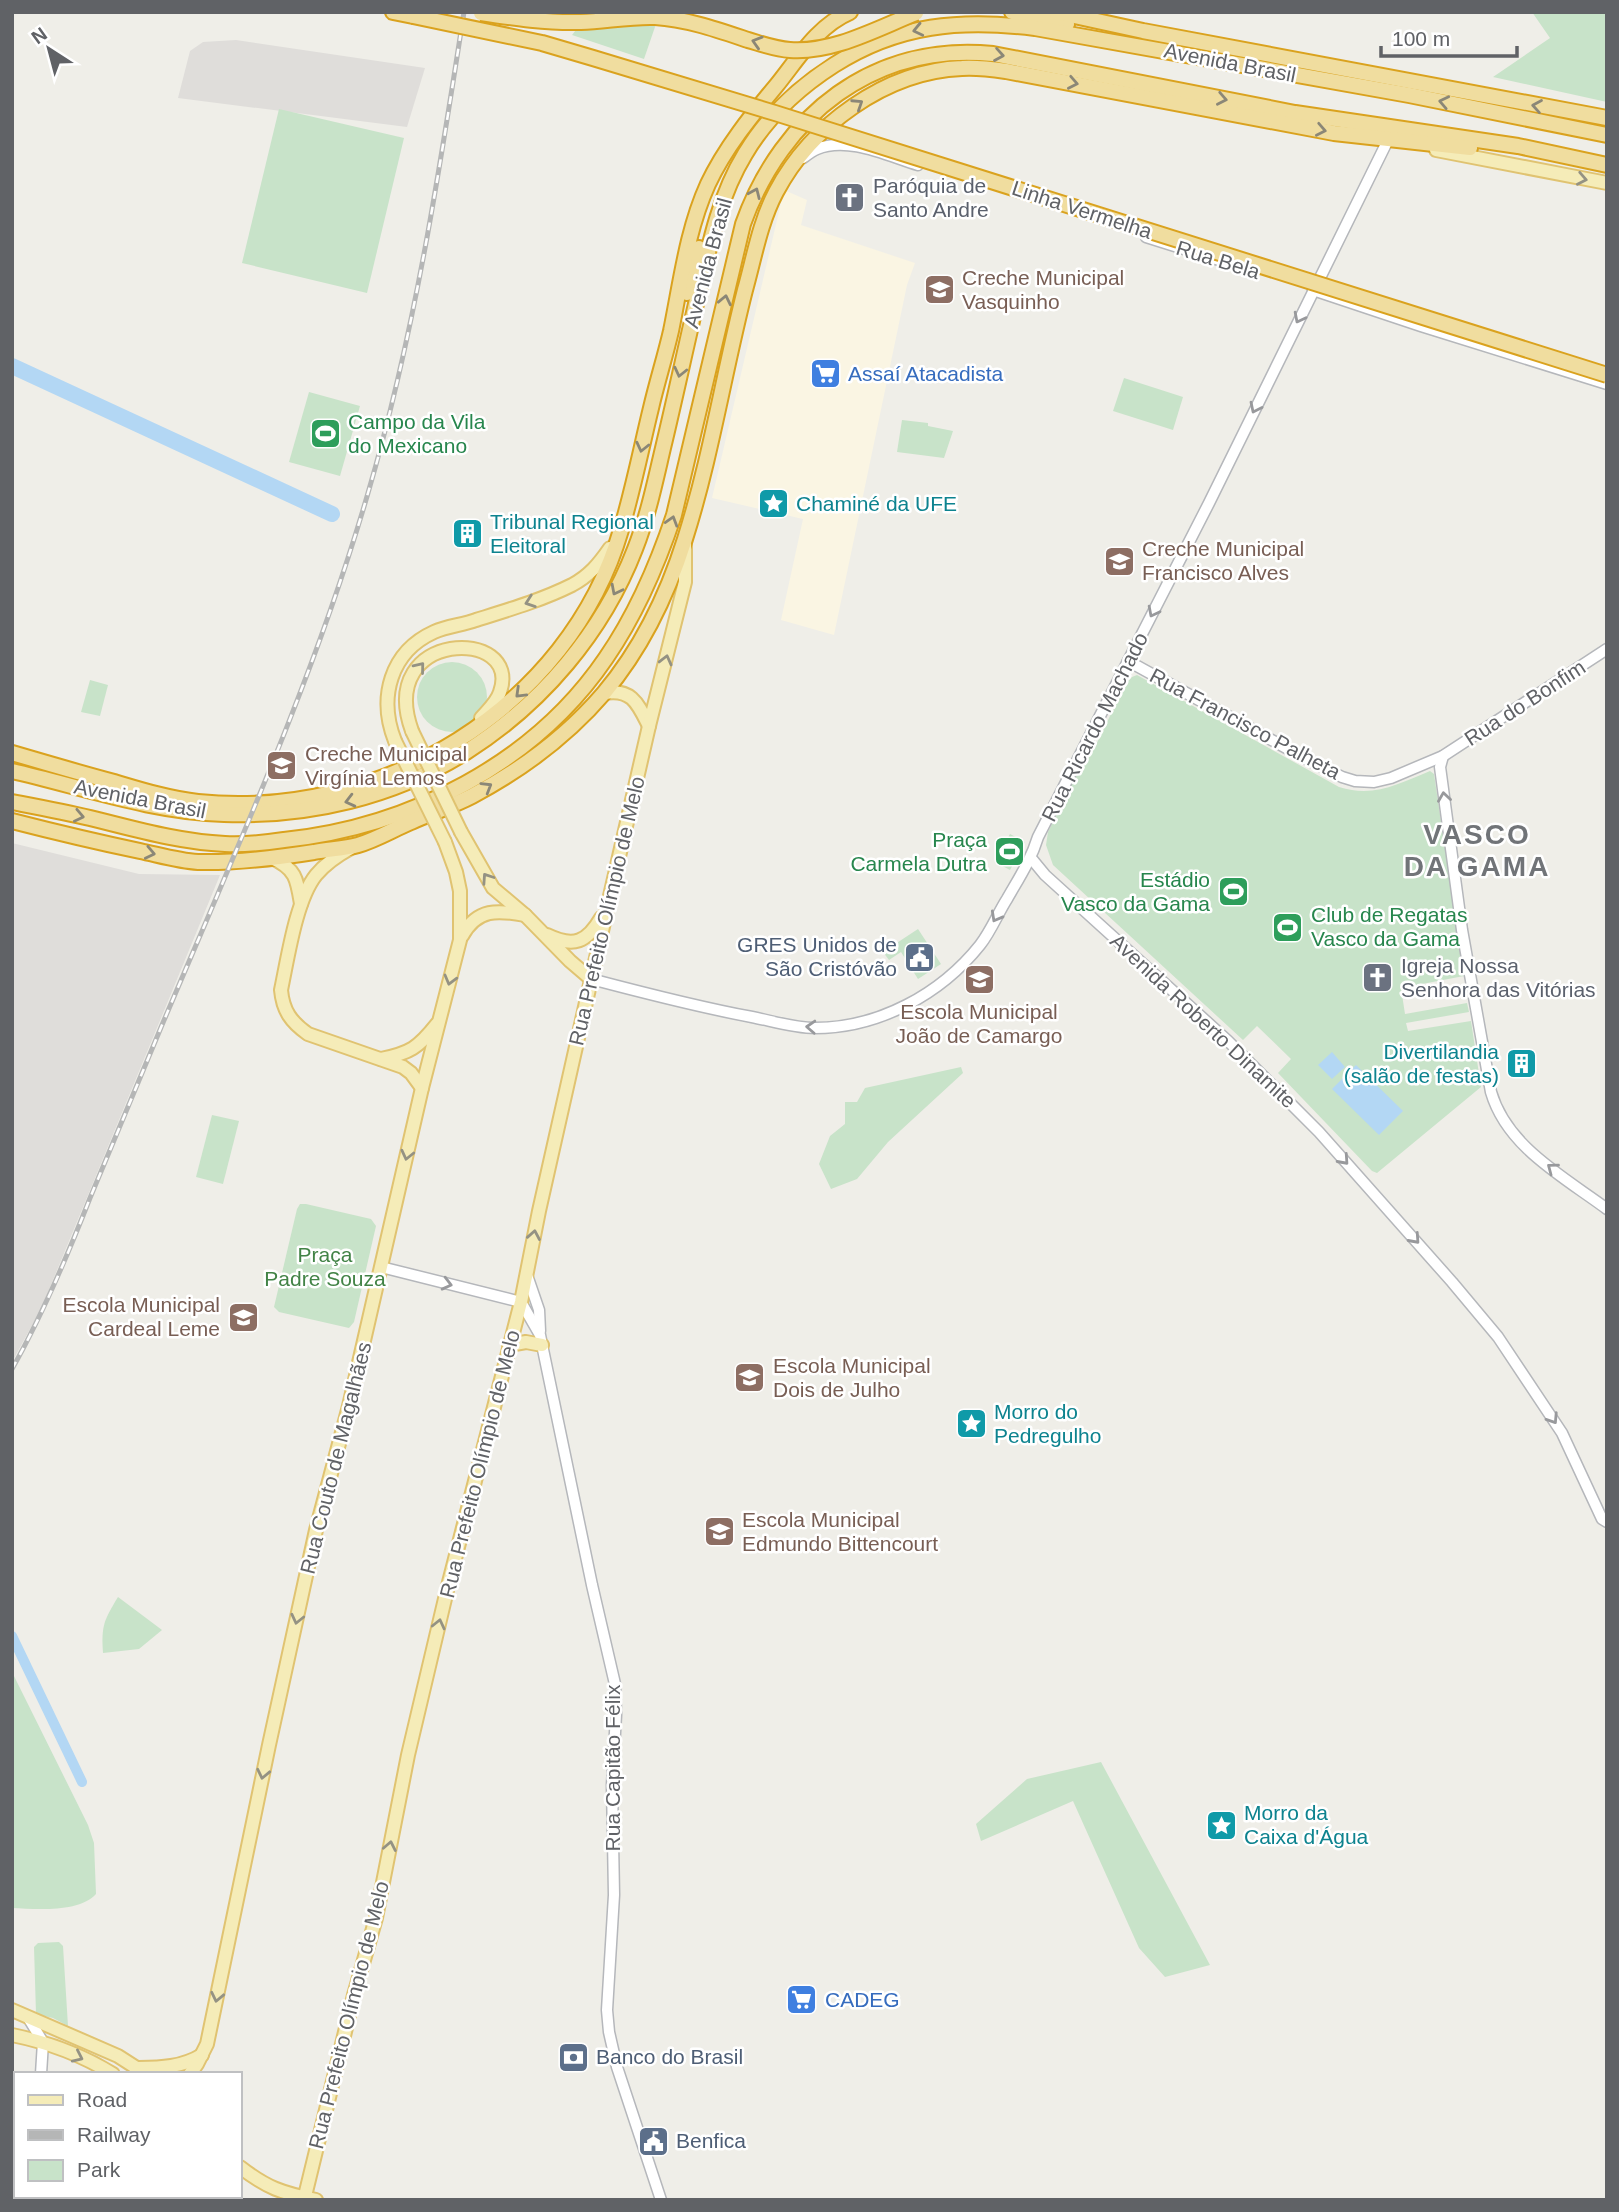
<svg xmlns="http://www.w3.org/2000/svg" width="1619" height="2212" viewBox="0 0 1619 2212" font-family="Helvetica,sans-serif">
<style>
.commercial{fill:#faf5e3}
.industrial{fill:#dfddda}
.green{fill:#c8e3c9}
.water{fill:#b3d7f4}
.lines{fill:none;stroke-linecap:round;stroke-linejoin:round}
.canal{stroke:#b3d7f4;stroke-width:10}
.river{stroke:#b3d7f4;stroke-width:16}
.minor-casing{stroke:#b5b7bb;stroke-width:13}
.major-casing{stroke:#e0c371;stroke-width:16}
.highway-casing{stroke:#daa21e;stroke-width:18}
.minor{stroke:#fff;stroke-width:10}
.major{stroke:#f5ecb8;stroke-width:12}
.highway{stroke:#f0dd9f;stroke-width:14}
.rail-casing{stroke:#b5b6b6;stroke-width:5}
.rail{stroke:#fff;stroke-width:2.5;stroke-dasharray:8;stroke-linecap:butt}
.major-bridge-casing{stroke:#e0c371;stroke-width:16;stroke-linecap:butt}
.highway-bridge-casing{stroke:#daa21e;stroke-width:18;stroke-linecap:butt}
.major-bridge{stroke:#f5ecb8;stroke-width:12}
.highway-bridge{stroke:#f0dd9f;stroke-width:14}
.oneway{stroke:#8b8777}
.oneway2{stroke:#949283}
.oneway3{stroke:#98999c}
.labels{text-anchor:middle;stroke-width:5;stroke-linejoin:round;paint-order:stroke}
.street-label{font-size:21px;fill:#606266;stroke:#fff}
.worship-label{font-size:21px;fill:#5b616d;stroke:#fff;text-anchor:start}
.education-label{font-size:21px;fill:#785e54;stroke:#fff;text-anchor:start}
.shop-label{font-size:21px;fill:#366cbe;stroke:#fff;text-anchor:start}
.leisure-label{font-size:21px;fill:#27864d;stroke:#fff;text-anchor:start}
.culture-label{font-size:21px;fill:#0d838f;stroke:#fff;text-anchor:start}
.service-label{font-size:21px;fill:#4e5e75;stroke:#fff;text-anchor:start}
.park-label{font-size:21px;fill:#428346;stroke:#fff}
.district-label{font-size:28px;font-weight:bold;letter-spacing:2px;fill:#717478;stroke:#fff}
</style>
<rect width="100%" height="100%" fill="#efeee8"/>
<!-- commercial -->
<polygon class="commercial" points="784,190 807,200 801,225 915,263 907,285 834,635 781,620 803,519 712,498"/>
<!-- industrial -->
<g class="industrial">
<polygon points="236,40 425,68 407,127 178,98 190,51 203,42"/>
<polygon points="12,843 139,874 220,875 41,1309 12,1362"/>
</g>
<!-- green -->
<g class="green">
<polygon points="1532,12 1607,12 1607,102 1493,77 1550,38"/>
<polygon points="656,24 644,59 572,35 576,30"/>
<polygon points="279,109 404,138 367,293 242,263"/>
<polygon points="1124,378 1183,397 1173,430 1113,411"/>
<polygon points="309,392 360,406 340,476 289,462"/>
<polygon points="902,420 928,423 928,426 953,431 944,458 897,452"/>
<circle cx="452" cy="697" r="35"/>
<path d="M1137 675 1339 787C1374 798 1398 784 1430 771L1434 774 1464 976 1401 988 1405 1014 1467 1003 1469 1012 1406 1023 1408 1031 1471 1021 1481 1087 1377 1173 1372 1171 1278 1073 1291 1059 1257 1026 1243 1040 1053 865 1046 845 1048 832 1083 760 1094 749 1126 683 1132 677Z"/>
<polygon points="90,680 108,685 100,716 81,712"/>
<polygon points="1010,834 1025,842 1010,870 995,862"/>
<polygon points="918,929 941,964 918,979 901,952 889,960 883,952"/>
<polygon points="961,1067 963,1073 888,1142 857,1179 831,1189 819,1164 830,1136 845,1124 845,1102 857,1102 865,1088"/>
<polygon points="212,1115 239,1121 223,1184 196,1177"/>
<polygon points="300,1204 306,1204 371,1219 376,1226 354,1322 349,1328 279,1312 274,1307 297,1209"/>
<path d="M118 1597 162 1630 139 1649 103 1653C101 1626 104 1620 118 1597Z"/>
<path d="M12 1672 88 1825 94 1843 96 1894C79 1913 36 1909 12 1908Z"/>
<polygon points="1101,1762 1210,1965 1165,1977 1139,1948 1073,1801 981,1841 976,1824 1027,1779"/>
<polygon points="59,1942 63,1946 68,2026 53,2018 36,2014 34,1947 38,1943"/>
</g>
<!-- water -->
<g class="water">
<polygon points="1332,1052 1345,1067 1332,1079 1318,1065"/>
<polygon points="1356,1065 1403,1111 1379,1135 1332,1089"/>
</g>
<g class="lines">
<!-- canal -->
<polyline class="canal" points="12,1636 82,1782"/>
<!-- river -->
<polyline class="river" points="12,366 332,514"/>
<defs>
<g id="minor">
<path d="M803 158C807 155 812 151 817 149 848 136 888 156 918 165"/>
<polyline points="1146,237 1219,260"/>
<polyline points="1313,290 1421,326 1607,384"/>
<polyline points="1128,661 1308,760 1342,777 1355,781 1374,782 1391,778 1443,756 1607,649"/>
<path d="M1443 756 1440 767 1462 930 1491 1092C1507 1147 1564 1177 1607 1209"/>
<polyline points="1031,858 1045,875 1228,1041 1319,1132 1452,1282 1498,1337 1562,1433 1602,1519 1607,1522"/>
<path d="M591 979C644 993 698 1007 752 1017 772 1021 794 1028 815 1028 879 1028 941 994 980 945 991 931 998 913 1007 899 1019 878 1031 860 1038 837L1209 503 1388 140"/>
<polyline points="381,1267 521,1302 540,1335 592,1585 615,1684 616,1715 612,1785 614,1895 607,2010 609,2032 617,2067 661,2200"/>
<polyline points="527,1275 539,1310 540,1331"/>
<polyline points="27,2016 43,2042 41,2074"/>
<polyline points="61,2196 63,2200"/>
<polyline points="26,2200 26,2196"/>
</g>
<g id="major">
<polyline points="1436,150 1607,183"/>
<path d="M604 693C632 688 638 704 649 726"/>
<path d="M412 731C375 629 523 627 500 692 497 702 488 710 481 718"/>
<path d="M395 741C378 698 390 652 434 632 447 626 463 625 476 620 508 610 542 600 572 585 589 576 599 564 610 548"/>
<polyline points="461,832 493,888 525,915 570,961 591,979"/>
<path d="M351 848C338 855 326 863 316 875 296 900 288 957 281 990 283 1011 291 1022 308 1034L403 1067 411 1073 422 1088"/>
<path d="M272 858C296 869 297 879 301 904"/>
<path d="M547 935C574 948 587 942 601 918"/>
<path d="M462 936C477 908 498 910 525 915"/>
<path d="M381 1059C410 1053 418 1048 437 1024"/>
<polyline points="509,1345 526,1342 542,1345"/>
<polyline points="12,2010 118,2056 146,2074"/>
<path d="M12 2035C47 2042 82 2055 113 2074"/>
<path d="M139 2068C161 2068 182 2067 202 2055"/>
<polyline points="190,2074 197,2064 207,2044 269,1745 316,1530 349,1406 422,1088 460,940 460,891 456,872 445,842"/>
<path d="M240 2167C267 2188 282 2193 316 2200"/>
<polyline points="193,2196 195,2200"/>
<polyline points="304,2200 354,1995 376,1918 408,1755 448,1586 521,1302 539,1211 607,909 649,726 685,582 685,544"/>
</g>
<g id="highway">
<polyline points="393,12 413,16"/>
<polyline points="1012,12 1067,24"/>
<polyline points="1056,12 1143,31 1607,118"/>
<polyline points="687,293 699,248"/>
<path d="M12 753C46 763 80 773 114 782 141 790 170 799 198 802 380 821 569 708 621 530 633 490 641 449 651 408 657 382 665 357 671 331 681 282 687 230 708 184 725 148 751 116 776 86 798 59 817 26 850 12"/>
<path d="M12 771C82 787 152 812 224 814 309 817 394 797 466 752 542 704 603 632 635 549 648 516 655 482 663 448 676 394 687 341 700 287 710 242 720 195 745 154 767 117 798 88 834 65 898 24 961 19 1035 28L1409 95 1607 135"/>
<path d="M12 802C38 807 65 812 90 818 135 829 179 842 225 844 245 845 264 843 284 840 409 827 534 764 606 658 637 613 657 566 674 515L743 224C782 115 874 42 993 54L1295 113 1518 146 1607 165"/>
<path d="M12 821C55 832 97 842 140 851 159 855 179 861 198 862 237 863 276 858 314 852 328 849 344 849 358 845 376 840 394 829 411 822 431 813 453 806 472 796 521 770 568 735 604 693 641 649 668 593 685 539 711 457 724 372 745 290 754 258 760 222 776 192 811 126 885 71 962 68 977 67 992 69 1006 71L1334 133 1470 148"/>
</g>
</defs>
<!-- minor casing -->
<use href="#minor" class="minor-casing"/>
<!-- major casing -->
<use href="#major" class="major-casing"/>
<!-- highway casing -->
<use href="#highway" class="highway-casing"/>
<!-- minor -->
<use href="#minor" class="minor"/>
<!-- major -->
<use href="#major" class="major"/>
<!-- highway -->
<use href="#highway" class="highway"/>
<defs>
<path id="rail" d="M12 1369C43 1314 67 1257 90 1198 114 1141 138 1083 162 1025 236 850 315 676 368 493 414 336 439 174 464 12"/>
</defs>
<!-- rail casing -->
<use href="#rail" class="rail-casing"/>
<!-- rail -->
<use href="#rail" class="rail"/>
<defs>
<g id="major-bridge">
<polyline points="412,731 461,832"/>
<polyline points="395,741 445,842"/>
</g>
<g id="highway-bridge">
<path d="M481 13C514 18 547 23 581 22 606 21 631 16 655 17 687 19 718 30 748 40 762 44 775 49 790 50 833 53 876 29 916 13"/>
<polyline points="413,16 542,43 593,58 775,113 1607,375"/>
</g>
</defs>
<!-- major-bridge casing -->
<use href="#major-bridge" class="major-bridge-casing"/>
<!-- highway-bridge casing -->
<use href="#highway-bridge" class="highway-bridge-casing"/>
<!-- major-bridge -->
<use href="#major-bridge" class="major-bridge"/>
<!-- highway-bridge -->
<use href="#highway-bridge" class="highway-bridge"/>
</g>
<!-- one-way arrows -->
<defs><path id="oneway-chevron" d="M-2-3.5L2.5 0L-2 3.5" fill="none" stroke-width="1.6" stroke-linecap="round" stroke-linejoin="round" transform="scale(1.75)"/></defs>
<g class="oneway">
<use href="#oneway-chevron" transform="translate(918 30) rotate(167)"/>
<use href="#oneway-chevron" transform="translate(757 42) rotate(-163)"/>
<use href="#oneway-chevron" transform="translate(999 55) rotate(10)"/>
<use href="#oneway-chevron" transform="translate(1073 83) rotate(11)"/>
<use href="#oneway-chevron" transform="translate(1222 99) rotate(11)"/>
<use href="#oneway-chevron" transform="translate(1444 102) rotate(-168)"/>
<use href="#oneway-chevron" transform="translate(858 104) rotate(-33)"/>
<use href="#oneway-chevron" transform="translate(1537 106) rotate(-170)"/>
<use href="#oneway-chevron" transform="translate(1321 130) rotate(11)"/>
<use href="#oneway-chevron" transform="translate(755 193) rotate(-66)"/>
<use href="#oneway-chevron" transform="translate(725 300) rotate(-78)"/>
<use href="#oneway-chevron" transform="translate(680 372) rotate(103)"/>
<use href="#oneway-chevron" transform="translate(642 447) rotate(103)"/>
<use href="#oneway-chevron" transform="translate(672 521) rotate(-73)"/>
<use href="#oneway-chevron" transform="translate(616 590) rotate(117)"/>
<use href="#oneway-chevron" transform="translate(520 693) rotate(136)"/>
<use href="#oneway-chevron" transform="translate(487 787) rotate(-31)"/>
<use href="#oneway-chevron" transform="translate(350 801) rotate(166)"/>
<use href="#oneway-chevron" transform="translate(79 816) rotate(12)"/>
<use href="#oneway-chevron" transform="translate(150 853) rotate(12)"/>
</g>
<g class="oneway2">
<use href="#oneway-chevron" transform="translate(1582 179) rotate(11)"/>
<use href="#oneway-chevron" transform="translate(530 602) rotate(161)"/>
<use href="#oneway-chevron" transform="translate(666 660) rotate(-76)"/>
<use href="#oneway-chevron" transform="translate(420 667) rotate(-51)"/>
<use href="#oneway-chevron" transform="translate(487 878) rotate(-124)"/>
<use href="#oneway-chevron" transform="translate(450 980) rotate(105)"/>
<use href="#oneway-chevron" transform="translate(407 1155) rotate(103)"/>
<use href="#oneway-chevron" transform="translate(534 1235) rotate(-80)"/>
<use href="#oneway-chevron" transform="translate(297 1619) rotate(103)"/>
<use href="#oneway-chevron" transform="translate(439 1624) rotate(-77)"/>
<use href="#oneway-chevron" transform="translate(263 1774) rotate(102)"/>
<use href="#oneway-chevron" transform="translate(390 1846) rotate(-79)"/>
<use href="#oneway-chevron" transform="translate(217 1997) rotate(102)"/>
<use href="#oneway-chevron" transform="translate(78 2057) rotate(25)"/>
</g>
<g class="oneway3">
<use href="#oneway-chevron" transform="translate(1299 318) rotate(117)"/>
<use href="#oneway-chevron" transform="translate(1255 408) rotate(116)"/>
<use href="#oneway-chevron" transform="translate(1153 612) rotate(117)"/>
<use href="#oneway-chevron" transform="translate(1444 797) rotate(-98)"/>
<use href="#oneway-chevron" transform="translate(996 917) rotate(119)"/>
<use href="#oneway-chevron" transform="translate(811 1027) rotate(-177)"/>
<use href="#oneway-chevron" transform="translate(1344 1160) rotate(48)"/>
<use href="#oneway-chevron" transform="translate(1552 1168) rotate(-143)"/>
<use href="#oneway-chevron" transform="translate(1415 1239) rotate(48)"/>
<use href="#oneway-chevron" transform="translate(447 1284) rotate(14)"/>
<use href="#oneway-chevron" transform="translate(1553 1419) rotate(57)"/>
</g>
<!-- icons -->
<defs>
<symbol id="church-square" viewBox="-11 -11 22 22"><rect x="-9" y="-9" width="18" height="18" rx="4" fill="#6b7280" stroke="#fff"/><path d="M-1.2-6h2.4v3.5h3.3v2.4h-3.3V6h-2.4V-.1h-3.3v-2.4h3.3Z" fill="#fff"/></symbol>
<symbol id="school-square" viewBox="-11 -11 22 22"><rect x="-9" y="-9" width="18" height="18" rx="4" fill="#8d6e63" stroke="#fff"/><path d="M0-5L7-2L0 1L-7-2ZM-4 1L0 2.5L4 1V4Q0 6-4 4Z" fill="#fff"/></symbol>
<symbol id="supermarket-square" viewBox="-11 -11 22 22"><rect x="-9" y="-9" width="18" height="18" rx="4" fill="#3f7fe0" stroke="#fff"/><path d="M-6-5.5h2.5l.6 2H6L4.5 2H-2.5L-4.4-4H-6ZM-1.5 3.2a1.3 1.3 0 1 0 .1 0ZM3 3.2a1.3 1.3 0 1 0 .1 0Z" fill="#fff"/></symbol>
<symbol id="stadium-square" viewBox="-11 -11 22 22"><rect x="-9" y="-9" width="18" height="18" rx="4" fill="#2e9e5b" stroke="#fff"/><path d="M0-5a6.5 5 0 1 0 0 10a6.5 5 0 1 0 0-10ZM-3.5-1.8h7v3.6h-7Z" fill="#fff"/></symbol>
<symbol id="sight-square" viewBox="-11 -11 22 22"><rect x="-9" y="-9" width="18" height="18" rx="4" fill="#0f9aa8" stroke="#fff"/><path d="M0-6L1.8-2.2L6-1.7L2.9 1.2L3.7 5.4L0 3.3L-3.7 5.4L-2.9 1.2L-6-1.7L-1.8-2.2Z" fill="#fff"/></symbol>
<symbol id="building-square" viewBox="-11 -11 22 22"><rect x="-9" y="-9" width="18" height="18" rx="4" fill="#0f9aa8" stroke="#fff"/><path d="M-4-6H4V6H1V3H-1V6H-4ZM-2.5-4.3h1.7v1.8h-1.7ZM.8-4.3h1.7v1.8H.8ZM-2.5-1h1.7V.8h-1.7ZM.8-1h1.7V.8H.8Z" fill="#fff"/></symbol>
<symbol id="civic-square" viewBox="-11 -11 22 22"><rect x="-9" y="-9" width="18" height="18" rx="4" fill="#5c6f8a" stroke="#fff"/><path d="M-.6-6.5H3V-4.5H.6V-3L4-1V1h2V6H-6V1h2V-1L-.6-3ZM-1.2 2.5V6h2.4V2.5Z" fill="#fff"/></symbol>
<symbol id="bank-square" viewBox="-11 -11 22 22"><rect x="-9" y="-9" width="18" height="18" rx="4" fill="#5c6f8a" stroke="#fff"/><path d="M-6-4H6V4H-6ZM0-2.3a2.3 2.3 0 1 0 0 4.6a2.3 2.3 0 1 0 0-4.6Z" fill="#fff"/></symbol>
</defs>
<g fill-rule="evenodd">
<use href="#church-square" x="832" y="180" width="35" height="35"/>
<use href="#school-square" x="922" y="272" width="35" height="35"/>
<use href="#supermarket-square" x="808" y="356" width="35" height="35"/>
<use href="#stadium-square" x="308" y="416" width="35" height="35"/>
<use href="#sight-square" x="756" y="486" width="35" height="35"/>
<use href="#building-square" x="450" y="516" width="35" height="35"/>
<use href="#school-square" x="1102" y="544" width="35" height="35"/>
<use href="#school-square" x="264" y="748" width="35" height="35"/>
<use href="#stadium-square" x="992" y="834" width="35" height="35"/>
<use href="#stadium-square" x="1216" y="874" width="35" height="35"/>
<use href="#stadium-square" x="1270" y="910" width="35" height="35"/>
<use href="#civic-square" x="902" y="940" width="35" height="35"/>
<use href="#church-square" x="1360" y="960" width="35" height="35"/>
<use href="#school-square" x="962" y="962" width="35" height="35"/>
<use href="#building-square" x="1504" y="1046" width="35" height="35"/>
<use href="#school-square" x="226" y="1300" width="35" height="35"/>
<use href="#school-square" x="732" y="1360" width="35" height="35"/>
<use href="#sight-square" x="954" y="1406" width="35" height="35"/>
<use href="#school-square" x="702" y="1514" width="35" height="35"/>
<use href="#sight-square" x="1204" y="1808" width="35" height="35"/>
<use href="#supermarket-square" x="784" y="1982" width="35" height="35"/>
<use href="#bank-square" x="556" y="2040" width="35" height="35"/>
<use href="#civic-square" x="636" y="2124" width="35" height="35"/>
</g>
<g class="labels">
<!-- street labels -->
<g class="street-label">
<text transform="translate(1230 63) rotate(11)" y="7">Avenida Brasil</text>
<text transform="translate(1082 210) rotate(18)" y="7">Linha Vermelha</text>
<text transform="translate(1218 260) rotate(17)" y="7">Rua Bela</text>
<text transform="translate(708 263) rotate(-75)" y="7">Avenida Brasil</text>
<text transform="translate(1525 703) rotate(-33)" y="7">Rua do Bonfim</text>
<text transform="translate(1245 724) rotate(28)" y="7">Rua Francisco Palheta</text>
<text transform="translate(1095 727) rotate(-63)" y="7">Rua Ricardo Machado</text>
<text transform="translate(140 799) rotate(11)" y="7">Avenida Brasil</text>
<text transform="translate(607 911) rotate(-77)" y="7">Rua Prefeito Olímpio de Melo</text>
<text transform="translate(1203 1021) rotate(43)" y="7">Avenida Roberto Dinamite</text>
<text transform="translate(336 1458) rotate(-76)" y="7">Rua Couto de Magalhães</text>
<text transform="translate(480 1464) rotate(-76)" y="7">Rua Prefeito Olímpio de Melo</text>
<text transform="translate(613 1768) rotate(-90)" y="7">Rua Capitão Félix</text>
<text transform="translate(349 2015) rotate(-76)" y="7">Rua Prefeito Olímpio de Melo</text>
</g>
<!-- worship labels -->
<g class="worship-label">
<text x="873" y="193">Paróquia de<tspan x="873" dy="24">Santo Andre</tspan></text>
<text x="1401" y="973">Igreja Nossa<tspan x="1401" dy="24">Senhora das Vitórias</tspan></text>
</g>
<!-- education labels -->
<g class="education-label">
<text x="962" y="285">Creche Municipal<tspan x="962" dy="24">Vasquinho</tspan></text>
<text x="1142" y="556">Creche Municipal<tspan x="1142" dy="24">Francisco Alves</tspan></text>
<text x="305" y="761">Creche Municipal<tspan x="305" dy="24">Virgínia Lemos</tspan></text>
<text x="979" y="1019" text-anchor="middle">Escola Municipal<tspan x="979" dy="24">João de Camargo</tspan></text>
<text x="220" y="1312" text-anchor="end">Escola Municipal<tspan x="220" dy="24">Cardeal Leme</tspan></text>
<text x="773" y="1373">Escola Municipal<tspan x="773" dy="24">Dois de Julho</tspan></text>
<text x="742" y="1527">Escola Municipal<tspan x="742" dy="24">Edmundo Bittencourt</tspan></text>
</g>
<!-- shop labels -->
<g class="shop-label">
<text x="848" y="381">Assaí Atacadista</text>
<text x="825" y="2007">CADEG</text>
</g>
<!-- leisure labels -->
<g class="leisure-label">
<text x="348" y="429">Campo da Vila<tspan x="348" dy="24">do Mexicano</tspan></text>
<text x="987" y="847" text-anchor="end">Praça<tspan x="987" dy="24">Carmela Dutra</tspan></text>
<text x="1210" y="887" text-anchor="end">Estádio<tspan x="1210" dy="24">Vasco da Gama</tspan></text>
<text x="1311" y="922">Club de Regatas<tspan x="1311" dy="24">Vasco da Gama</tspan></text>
</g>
<!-- culture labels -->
<g class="culture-label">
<text x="796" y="511">Chaminé da UFE</text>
<text x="490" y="529">Tribunal Regional<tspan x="490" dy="24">Eleitoral</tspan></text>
<text x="1499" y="1059" text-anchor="end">Divertilandia<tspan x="1499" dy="24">(salão de festas)</tspan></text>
<text x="994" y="1419">Morro do<tspan x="994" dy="24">Pedregulho</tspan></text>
<text x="1244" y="1820">Morro da<tspan x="1244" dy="24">Caixa d'Água</tspan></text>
</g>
<!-- service labels -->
<g class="service-label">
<text x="897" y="952" text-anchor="end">GRES Unidos de<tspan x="897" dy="24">São Cristóvão</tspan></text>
<text x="596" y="2064">Banco do Brasil</text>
<text x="676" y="2148">Benfica</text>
</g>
<!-- park labels -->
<g class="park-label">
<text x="325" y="1262">Praça<tspan x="325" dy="24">Padre Souza</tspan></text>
</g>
<!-- district labels -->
<g class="district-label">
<text x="1477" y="844">VASCO<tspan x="1477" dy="32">DA GAMA</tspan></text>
</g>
</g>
<!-- border -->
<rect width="1619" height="2212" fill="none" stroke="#606266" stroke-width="28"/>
<!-- legend -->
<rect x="14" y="2072" width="228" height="126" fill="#ffffff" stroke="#bfc0c2" stroke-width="2"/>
<rect x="28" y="2095" width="35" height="10" fill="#f5ecb8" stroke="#bfc0c2" stroke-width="2"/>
<text x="77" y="2107" font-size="21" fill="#606266">Road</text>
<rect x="28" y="2130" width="35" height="10" fill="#b5b6b6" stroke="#bfc0c2" stroke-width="2"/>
<text x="77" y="2142" font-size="21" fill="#606266">Railway</text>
<rect x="28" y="2160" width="35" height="21" fill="#c8e3c9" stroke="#bfc0c2" stroke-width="2"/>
<text x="77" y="2177" font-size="21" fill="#606266">Park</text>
<!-- north arrow -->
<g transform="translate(49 49) rotate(324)" stroke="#ffffff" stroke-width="5" paint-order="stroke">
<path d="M0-5L12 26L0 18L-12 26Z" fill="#606266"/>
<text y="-10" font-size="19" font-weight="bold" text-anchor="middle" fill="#606266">N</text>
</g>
<!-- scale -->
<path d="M1381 46v10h136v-10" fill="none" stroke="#606266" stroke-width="3.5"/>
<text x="1392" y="46" font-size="21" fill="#606266" stroke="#ffffff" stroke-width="5" paint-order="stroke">100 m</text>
</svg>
